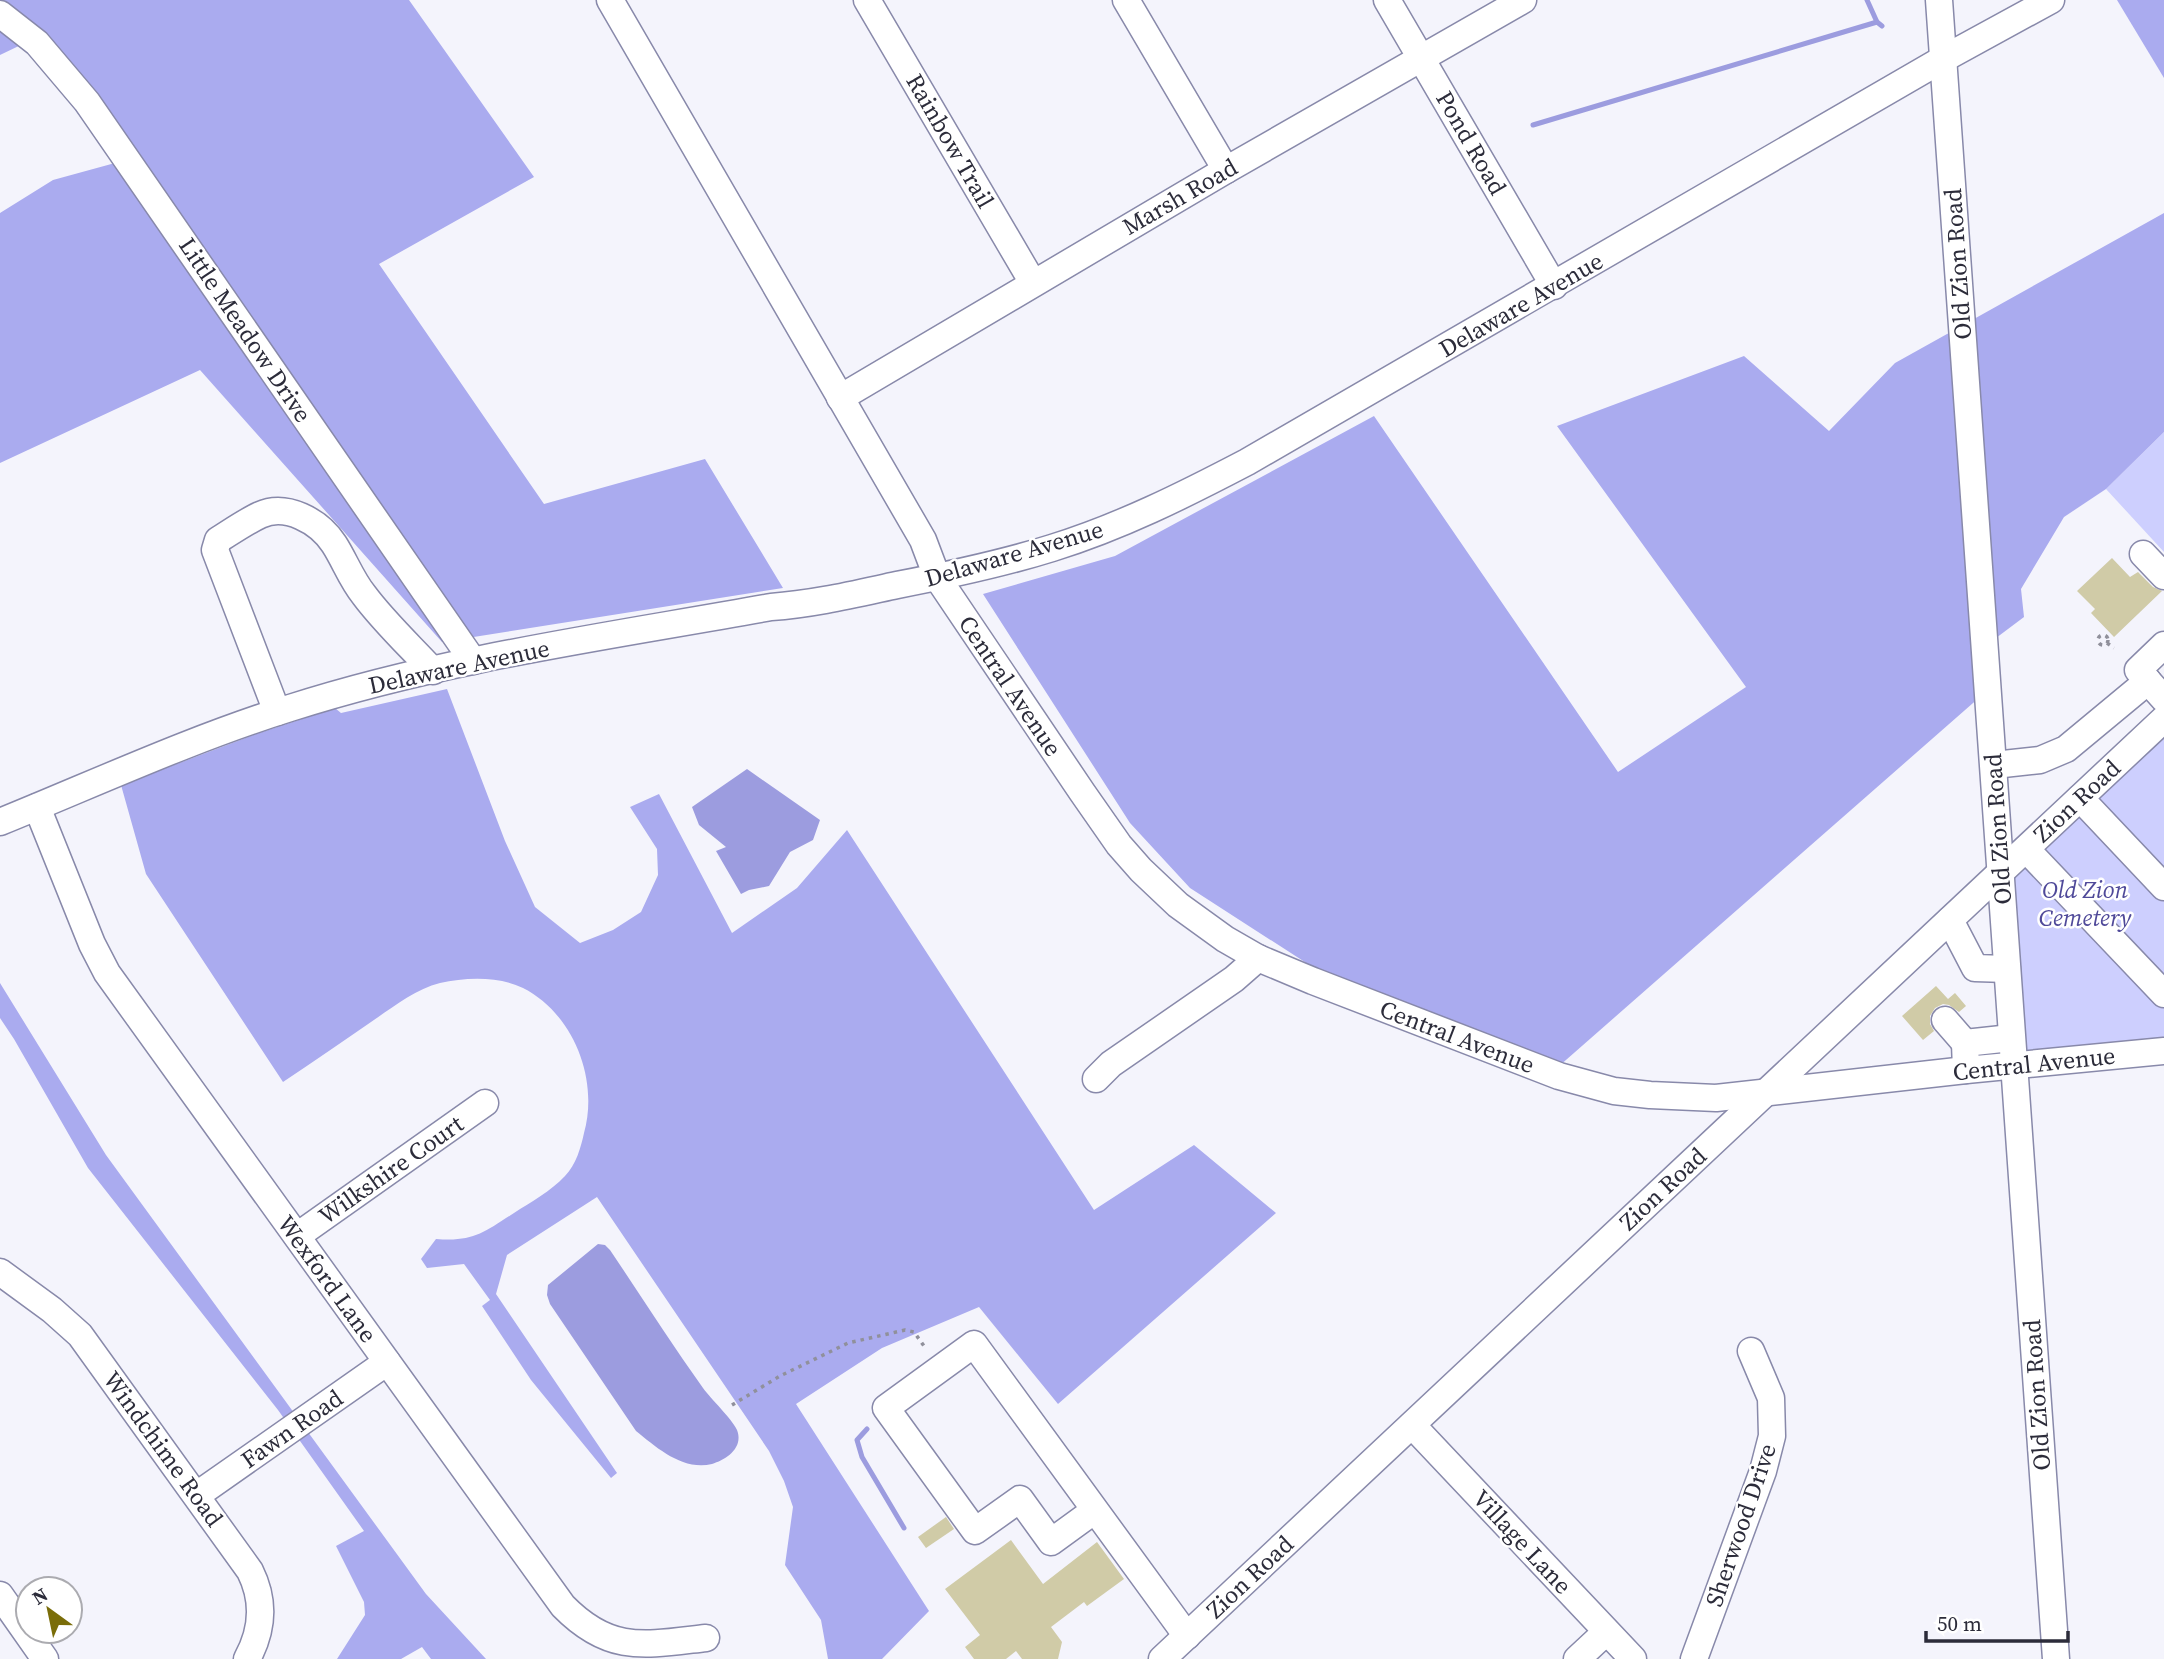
<svg xmlns="http://www.w3.org/2000/svg" width="2164" height="1659" viewBox="0 0 2164 1659" font-family="'Source Serif 4',serif">
<style>
.green{fill:#cdcffe}
.forest{fill:#aaabef}
.water{fill:#9c9cdf}
.lines{fill:none;stroke-linecap:round;stroke-linejoin:round}
.stream{stroke:#9c9cdf;stroke-width:5}
.building{fill:#d0cba7}
.minor-casing{stroke:#8889aa;stroke-width:29}
.path{stroke:#90909b;stroke-width:3.5;stroke-dasharray:3.5 5;stroke-linecap:butt}
.minor{stroke:#fff;stroke-width:26}
.labels{text-anchor:middle;stroke-width:5;stroke-linejoin:round;paint-order:stroke}
.street-label{font-size:24px;fill:#2c2c3a;stroke:#fff}
.park-label{font-size:24px;font-style:italic;fill:#4f4999;stroke:#fff}
</style>
<rect width="100%" height="100%" fill="#f4f4fc"/>
<!-- green -->
<g class="green">
<polygon points="2164,432 2164,552 2106,489"/>
<polygon points="2164,719 2164,1048 2027,1051 2001,872"/>
</g>
<!-- forest -->
<g class="forest">
<polygon points="0,0 409,0 534,177 379,264 544,504 705,459 783,588 442,642 200,370 0,463 0,213 53,180 115,163 25,43 0,55"/>
<polygon points="2117,0 2164,0 2164,78"/>
<polygon points="2164,213 2164,432 2106,489 2064,517 2021,589 2024,617 1988,644 1989,689 1550,1074 1376,1008 1190,888 1130,823 983,594 1115,556 1374,416 1618,772 1746,687 1557,426 1744,356 1829,431 1895,363"/>
<path d="M447 689 505 841 535 907 580 943 613 930 641 912 658 875 657 849 630 807 659 794 732 933 797 888 847 830 1094 1210 1194 1145 1276 1213 1058 1404 979 1307 882 1348 796 1404 929 1611 882 1659H828L821 1620 785 1565 793 1507 784 1481 769 1451 597 1197 507 1255 496 1294 617 1473 611 1478 531 1380 482 1306 490 1300 464 1264 427 1268 421 1259 436 1239C473 1242 483 1233 514 1213 531 1202 551 1191 565 1176 576 1165 581 1147 584 1133 599 1080 574 1014 523 988 499 976 466 977 440 983 415 989 392 1008 371 1022 342 1042 313 1062 283 1082L146 874 121 785 256 734 335 708 341 713Z"/>
<polygon points="0,983 106,1155 426,1594 486,1659 431,1659 422,1647 401,1659 337,1659 365,1615 364,1602 336,1546 364,1531 278,1410 88,1168 14,1039 0,1018"/>
</g>
<!-- water -->
<g class="water">
<polygon points="747,769 820,820 813,840 790,852 769,886 749,890 741,894 716,851 726,847 699,825 692,807"/>
<path d="M598 1244 605 1245 610 1250C641 1296 671 1343 703 1388 711 1399 732 1419 737 1430 744 1448 726 1460 712 1464 683 1471 657 1448 636 1431L550 1304 547 1295 548 1285Z"/>
</g>
<g class="lines">
<!-- stream -->
<g class="stream">
<polyline points="1867,0 1877,22 1882,26"/>
<polyline points="1533,125 1877,22"/>
<polyline points="867,1429 857,1440 862,1457 904,1528"/>
</g>
</g>
<!-- building -->
<g class="building">
<polygon points="2112,558 2130,577 2138,572 2153,587 2162,591 2114,637 2091,613 2095,609 2077,591"/>
<polygon points="1936,986 1948,999 1955,993 1966,1006 1959,1012 1949,1005 1943,1004 1935,1008 1930,1016 1930,1024 1934,1031 1923,1040 1902,1016"/>
<polygon points="946,1517 954,1529 926,1548 918,1537"/>
<polygon points="1011,1540 1043,1584 1097,1542 1124,1579 1087,1606 1084,1602 1051,1627 1062,1642 1058,1659 1022,1659 1016,1651 1006,1659 974,1659 965,1647 980,1635 945,1589"/>
</g>
<g class="lines">
<defs>
<g id="minor">
<polyline points="610,0 923,540 937,577 1082,792 1119,845 1141,870 1178,905 1225,939 1258,958 1313,981 1559,1076 1614,1091 1650,1095 1716,1098 1966,1070 2164,1051"/>
<polyline points="867,0 1033,283"/>
<polyline points="1126,0 1226,170"/>
<polyline points="1387,0 1554,286"/>
<polyline points="1939,0 2056,1659"/>
<polyline points="0,14 37,43 87,102 473,661"/>
<polyline points="840,398 1226,170 1523,0"/>
<polyline points="2143,554 2164,576"/>
<polyline points="2164,645 2138,670 2164,699"/>
<path d="M277 712 215 550 218 540C231 532 245 522 260 515 286 503 319 521 334 544 345 561 351 579 364 595 384 622 410 646 433 671"/>
<polyline points="1994,765 2040,760 2066,749 2148,681"/>
<polyline points="2080,798 2164,887"/>
<path d="M37 807 92 944 107 973 563 1606C610 1654 645 1645 706 1638"/>
<path d="M0 822C96 783 191 739 290 708 446 658 611 636 771 607 814 604 855 594 897 585 949 575 1001 564 1052 548 1120 527 1184 495 1247 462L1943 59 2051 0"/>
<polyline points="2026,849 2164,994"/>
<polyline points="1950,920 1975,968 2007,969"/>
<polyline points="1945,1020 1965,1043"/>
<polyline points="1966,1070 1965,1043 2011,1038"/>
<polyline points="1096,1079 1111,1064 1234,979 1258,958"/>
<polyline points="297,1236 485,1103"/>
<path d="M0 1272 52 1310 80 1335 250 1571C265 1601 263 1630 247 1659"/>
<polyline points="1412,1425 1633,1659"/>
<polyline points="197,1495 387,1362"/>
<polyline points="1095,1510 1051,1542 1020,1499 975,1531 886,1408 974,1344 1187,1636"/>
<polyline points="0,1595 45,1659"/>
<polyline points="1162,1659 2164,719"/>
<polyline points="1577,1659 1606,1632"/>
<polyline points="1694,1659 1763,1471 1772,1436 1771,1398 1751,1351"/>
</g>
</defs>
<!-- minor casing -->
<use href="#minor" class="minor-casing"/>
<!-- path -->
<g class="path">
<circle cx="2103" cy="640" r="5"/>
<polyline points="2107,643 2114,648"/>
<polyline points="732,1405 780,1376 848,1343 905,1330 914,1332 924,1346"/>
</g>
<!-- minor -->
<use href="#minor" class="minor"/>
</g>
<g class="labels">
<!-- street labels -->
<g class="street-label">
<text transform="translate(950 141) rotate(60)" y="8">Rainbow Trail</text>
<text transform="translate(1471 143) rotate(60)" y="8">Pond Road</text>
<text transform="translate(1180 197) rotate(-30)" y="8">Marsh Road</text>
<text transform="translate(1958 264) rotate(-94)" y="8">Old Zion Road</text>
<text transform="translate(1521 305) rotate(-30)" y="8">Delaware Avenue</text>
<text transform="translate(245 330) rotate(56)" y="8">Little Meadow Drive</text>
<text transform="translate(1014 554) rotate(-16)" y="8">Delaware Avenue</text>
<text transform="translate(459 667) rotate(-12)" y="8">Delaware Avenue</text>
<text transform="translate(1010 686) rotate(56)" y="8">Central Avenue</text>
<text transform="translate(2077 801) rotate(-43)" y="8">Zion Road</text>
<text transform="translate(1998 829) rotate(-94)" y="8">Old Zion Road</text>
<text transform="translate(1457 1037) rotate(21)" y="8">Central Avenue</text>
<text transform="translate(2034 1064) rotate(-6)" y="8">Central Avenue</text>
<text transform="translate(391 1170) rotate(-35)" y="8">Wilkshire Court</text>
<text transform="translate(1663 1189) rotate(-43)" y="8">Zion Road</text>
<text transform="translate(327 1279) rotate(54)" y="8">Wexford Lane</text>
<text transform="translate(2037 1395) rotate(-94)" y="8">Old Zion Road</text>
<text transform="translate(292 1429) rotate(-35)" y="8">Fawn Road</text>
<text transform="translate(163 1449) rotate(54)" y="8">Windchime Road</text>
<text transform="translate(1741 1525) rotate(-71)" y="8">Sherwood Drive</text>
<text transform="translate(1522 1542) rotate(47)" y="8">Village Lane</text>
<text transform="translate(1250 1577) rotate(-43)" y="8">Zion Road</text>
</g>
<!-- park labels -->
<g class="park-label">
<text x="2085" y="898">Old Zion<tspan x="2085" dy="28">Cemetery</tspan></text>
</g>
</g>
<!-- north arrow -->
<g transform="translate(49 1610) rotate(327)"><circle r="33" fill="#ffffff" stroke="#ababb0" stroke-width="2"/>
<path d="M0-5L12 26L0 18L-12 26Z" fill="#7a6d09"/>
<text y="-10" font-size="19" font-weight="bold" text-anchor="middle" fill="#2c2c3a">N</text>
</g>
<!-- scale -->
<path d="M1926 1631v10h142v-10" fill="none" stroke="#2c2c3a" stroke-width="3.5"/>
<text x="1937" y="1631" font-size="21" fill="#2c2c3a" stroke="#ffffff" stroke-width="5" paint-order="stroke">50 m</text>
</svg>
